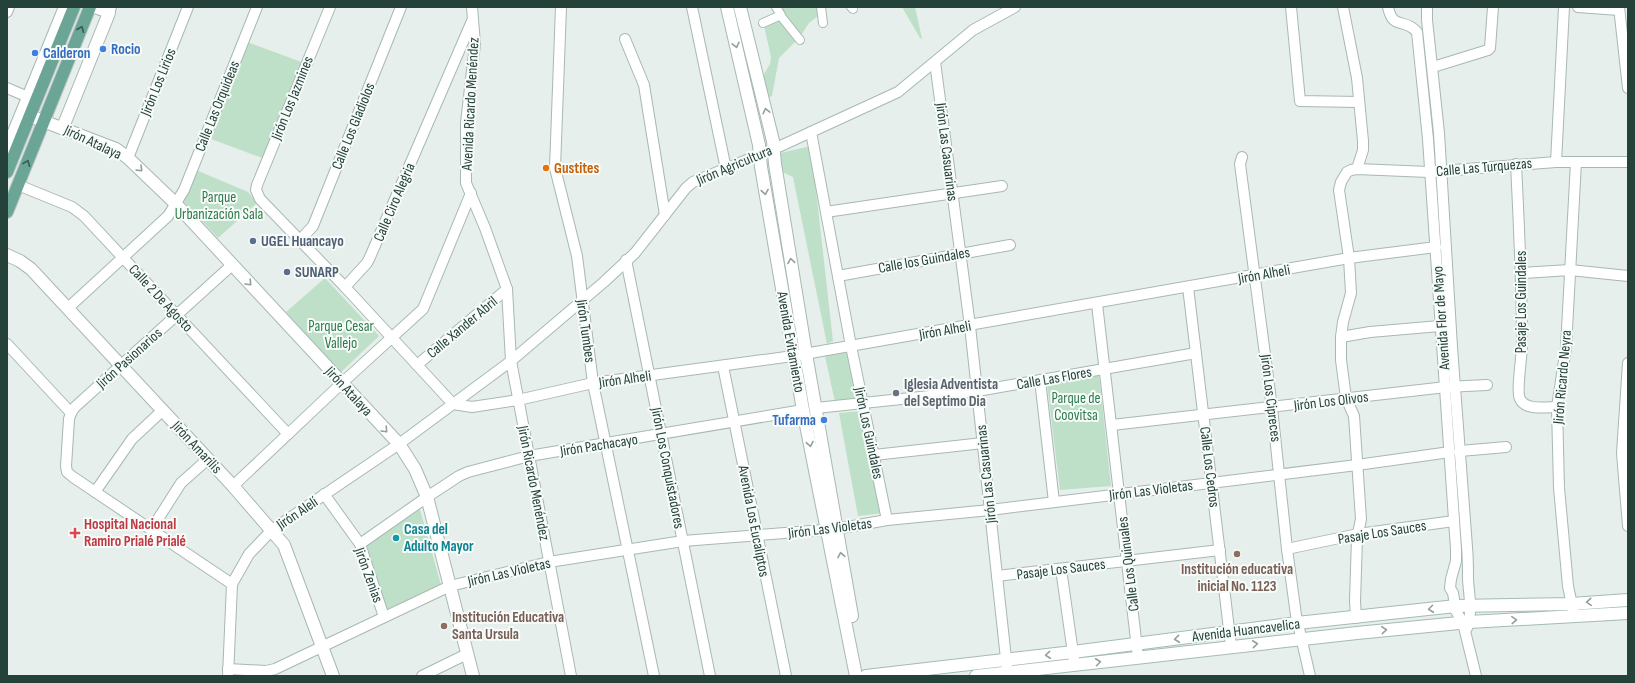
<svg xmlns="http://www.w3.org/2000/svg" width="1635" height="683" viewBox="0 0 1635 683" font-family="'Sofia Sans Condensed',sans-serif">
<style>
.green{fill:#bfe0c8}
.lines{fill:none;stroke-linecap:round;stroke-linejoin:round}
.pedestrian-casing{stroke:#a8b8b2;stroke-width:10}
.minor-casing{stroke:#a8b8b2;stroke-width:12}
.tertiary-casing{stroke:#a8b8b2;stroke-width:14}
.secondary-casing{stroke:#a4bbb3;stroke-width:14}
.primary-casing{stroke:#c2cac8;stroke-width:14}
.pedestrian{stroke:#fff;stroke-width:8}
.minor{stroke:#fff;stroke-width:10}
.tertiary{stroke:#fff;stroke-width:12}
.secondary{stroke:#fff;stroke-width:12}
.primary{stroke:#6aa596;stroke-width:12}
.oneway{stroke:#365b51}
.oneway2{stroke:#92a09c}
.shop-dot{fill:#3f7fe0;stroke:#f7fbf9;stroke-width:1.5}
.food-dot{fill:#e8710a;stroke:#f7fbf9;stroke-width:1.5}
.service-dot{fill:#5c6f8a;stroke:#f7fbf9;stroke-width:1.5}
.worship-dot{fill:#6b7280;stroke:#f7fbf9;stroke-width:1.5}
.health-dot{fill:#e0444e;stroke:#f7fbf9;stroke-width:1.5}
.culture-dot{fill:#0f9aa8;stroke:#f7fbf9;stroke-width:1.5}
.education-dot{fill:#8d6e63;stroke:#f7fbf9;stroke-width:1.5}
.labels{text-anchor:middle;stroke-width:4;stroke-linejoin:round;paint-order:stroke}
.shop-label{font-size:15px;font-weight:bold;fill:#366cbe;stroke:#f7fbf9;text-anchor:start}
.street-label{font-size:15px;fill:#24423a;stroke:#f7fbf9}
.food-label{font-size:15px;font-weight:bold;fill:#c56008;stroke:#f7fbf9;text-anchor:start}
.park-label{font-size:15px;fill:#2d7a4b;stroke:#f7fbf9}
.service-label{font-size:15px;font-weight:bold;fill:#4e5e75;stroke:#f7fbf9;text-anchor:start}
.worship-label{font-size:15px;font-weight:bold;fill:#5b616d;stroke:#f7fbf9;text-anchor:start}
.health-label{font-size:15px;font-weight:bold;fill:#be3a42;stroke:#f7fbf9;text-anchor:start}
.culture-label{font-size:15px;font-weight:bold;fill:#0d838f;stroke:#f7fbf9;text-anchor:start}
.education-label{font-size:15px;font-weight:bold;fill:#785e54;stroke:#f7fbf9}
</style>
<rect width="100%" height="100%" fill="#e6efeb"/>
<!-- green -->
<g class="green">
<polygon points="780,7 818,7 819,15 809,23 799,38"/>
<polygon points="902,7 915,7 922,39 920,38"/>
<polygon points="780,19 797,40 779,58 772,96 767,98 763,79 764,74 770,64 771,57 764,26"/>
<polygon points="247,42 304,63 265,159 211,139"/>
<polygon points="811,146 833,341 827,344 793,177 780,171 776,154"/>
<polygon points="196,170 248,192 257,203 218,238 184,202"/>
<polygon points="325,278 379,336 340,373 286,312"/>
<polygon points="848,351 856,398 835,402 825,356"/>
<polygon points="1099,375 1111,486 1060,490 1047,384"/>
<polygon points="862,411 883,513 858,516 839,413"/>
<polygon points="419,506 441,585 385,610 365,546"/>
</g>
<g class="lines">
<defs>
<g id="pedestrian">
<polyline points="821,7 823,23"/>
<polyline points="851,7 853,9"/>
<polyline points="780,15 800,40"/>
<polyline points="763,23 781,15 776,7"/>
</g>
<g id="minor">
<polyline points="92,7 109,13 111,7"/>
<polyline points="330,7 257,185 256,190 260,199 345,287 453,404"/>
<polyline points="472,7 475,44 466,123 466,183 485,228 507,289 511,361 571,676"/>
<polyline points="561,7 555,168 577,256 593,383 654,676"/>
<polyline points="692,7 726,169"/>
<polyline points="1291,7 1300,101 1359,102"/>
<polyline points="1343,7 1357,78 1363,141 1363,150 1357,169"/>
<path d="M1388 7C1393 31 1404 17 1417 32L1428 139 1456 549V561L1451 579 1450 588 1453 593 1456 611 1463 623 1476 676"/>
<path d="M1427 7V20L1439 133 1452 347 1467 547C1468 558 1468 568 1468 579 1469 597 1473 611 1467 628"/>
<polyline points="1578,7 1619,10"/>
<polyline points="1619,7 1628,88"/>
<polyline points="7,12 9,7"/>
<polyline points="625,39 644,85 665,215"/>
<polyline points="935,62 970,326 1007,668"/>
<polyline points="1433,67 1488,50 1490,48 1493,7"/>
<polyline points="7,88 35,100"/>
<polyline points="811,132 851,346 887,520"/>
<polyline points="1242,157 1240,164 1272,408 1287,549 1296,615 1310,676"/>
<polyline points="128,158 188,7"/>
<polyline points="1556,162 1564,7"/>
<path d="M1516 164C1519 224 1522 284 1522 345 1522 356 1516 392 1520 399 1526 411 1546 407 1557 407"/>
<polyline points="18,185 72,207 84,216 288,434"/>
<polyline points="826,212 1002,186"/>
<polyline points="300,240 313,226 401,7"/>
<polyline points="626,260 710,676"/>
<polyline points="232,265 75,407 71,413 69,419 66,466 67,472 73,477 232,584"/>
<polyline points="1522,273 1570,270 1628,276"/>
<polyline points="838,276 1010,245"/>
<polyline points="345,287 367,263 370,257 472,21"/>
<polyline points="1188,287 1231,646"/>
<polyline points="1097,304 1138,657"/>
<polyline points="68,308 168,216 184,190 257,7"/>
<polyline points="1341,337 1370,332 1440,326"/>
<polyline points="7,344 71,413"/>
<polyline points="1628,363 1622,453 1628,526"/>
<polyline points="417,365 507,289"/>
<polyline points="723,366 786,676"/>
<polyline points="1040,380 1054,502"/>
<polyline points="453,404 472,407 518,400 593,383 793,356 1349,258 1436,247"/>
<polyline points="816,408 977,391 1196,353"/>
<polyline points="1112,425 1446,387 1487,385"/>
<polyline points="1460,451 1506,447"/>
<polyline points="874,455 983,443"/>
<polyline points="233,486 342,383 423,309 471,193"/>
<polyline points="95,492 132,439 163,410"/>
<polyline points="324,494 360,544 384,617"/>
<polyline points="151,530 181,483 208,459"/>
<polyline points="360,544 427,497 459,476 468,472 529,456 803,410"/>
<polyline points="1287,549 1358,534 1454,521"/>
<polyline points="1061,569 1074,660"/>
<polyline points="997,576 1220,550"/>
<polyline points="1573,610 1568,586 1559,488 1557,407 1566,348 1576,162"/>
<polyline points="1356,618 1355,601 1357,538 1361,519 1354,416 1346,398 1341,360 1341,337 1343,322 1351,293 1349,258 1339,190 1341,182 1347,172 1351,170 1357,169 1429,172 1556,162 1628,162"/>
<polyline points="228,669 266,671 275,669 450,586 549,562 683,541 836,529 887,520 990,510 1357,465 1450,452"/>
<polyline points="228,676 232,584 249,554 272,530 399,444 511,361 604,282 635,253 686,188 693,182 774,149 898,92 973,30 1015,7"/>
<polyline points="422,676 467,654"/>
</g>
<g id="tertiary">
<polyline points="727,7 759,145 761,167 803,410 856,676"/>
<polyline points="740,7 773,141 775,164 806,354 852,616"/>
<polyline points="30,116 116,149 128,158 175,203 399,444 415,469 427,497 473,676"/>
<polyline points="63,127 109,13"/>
<polyline points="7,149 65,7"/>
<polyline points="7,255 20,261 31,269 233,486 284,545 333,676"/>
</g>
<g id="secondary">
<polyline points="866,676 1073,652 1297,623 1456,606 1571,604 1628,600"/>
<polyline points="976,676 1357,633 1469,622 1628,613"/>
</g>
<g id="primary">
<polyline points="7,172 74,7"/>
<polyline points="7,212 90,7"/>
</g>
</defs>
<!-- pedestrian casing -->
<use href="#pedestrian" class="pedestrian-casing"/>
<!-- minor casing -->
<use href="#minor" class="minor-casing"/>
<!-- tertiary casing -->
<use href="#tertiary" class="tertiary-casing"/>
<!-- secondary casing -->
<use href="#secondary" class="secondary-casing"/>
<!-- primary casing -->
<use href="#primary" class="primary-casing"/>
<!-- pedestrian -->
<use href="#pedestrian" class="pedestrian"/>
<!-- minor -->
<use href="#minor" class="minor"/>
<!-- tertiary -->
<use href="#tertiary" class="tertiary"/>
<!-- secondary -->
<use href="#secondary" class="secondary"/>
<!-- primary -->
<use href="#primary" class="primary"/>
</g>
<!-- one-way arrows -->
<defs><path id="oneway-chevron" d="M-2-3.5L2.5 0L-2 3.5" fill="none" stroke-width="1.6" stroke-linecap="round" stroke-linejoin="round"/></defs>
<g class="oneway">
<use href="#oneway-chevron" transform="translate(81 29) rotate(-68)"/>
<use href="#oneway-chevron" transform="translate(27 163) rotate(-68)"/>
</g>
<g class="oneway2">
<use href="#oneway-chevron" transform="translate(736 45) rotate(77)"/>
<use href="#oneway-chevron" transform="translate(766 111) rotate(-104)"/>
<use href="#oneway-chevron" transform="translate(140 169) rotate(44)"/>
<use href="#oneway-chevron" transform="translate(765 192) rotate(80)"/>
<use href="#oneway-chevron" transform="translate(791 261) rotate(-99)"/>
<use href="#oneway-chevron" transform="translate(249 283) rotate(47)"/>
<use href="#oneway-chevron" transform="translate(385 430) rotate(47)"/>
<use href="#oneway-chevron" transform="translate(810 444) rotate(79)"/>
<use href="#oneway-chevron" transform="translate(841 555) rotate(-100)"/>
<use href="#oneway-chevron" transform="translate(1589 602) rotate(176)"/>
<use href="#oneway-chevron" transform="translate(1431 609) rotate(173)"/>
<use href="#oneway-chevron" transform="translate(1514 620) rotate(-3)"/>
<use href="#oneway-chevron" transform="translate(1384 630) rotate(-5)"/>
<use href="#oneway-chevron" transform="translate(1177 639) rotate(174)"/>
<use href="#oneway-chevron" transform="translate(1255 644) rotate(-6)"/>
<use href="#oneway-chevron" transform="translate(1048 655) rotate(174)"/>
<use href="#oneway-chevron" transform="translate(1098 662) rotate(-7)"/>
</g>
<!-- markers -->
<g class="shop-dot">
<circle cx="103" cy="49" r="4"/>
<circle cx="35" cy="53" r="4"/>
<circle cx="824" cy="420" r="4"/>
</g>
<circle class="food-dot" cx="546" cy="168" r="4"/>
<g class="service-dot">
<circle cx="253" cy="241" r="4"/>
<circle cx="287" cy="272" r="4"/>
</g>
<circle class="worship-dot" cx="896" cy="393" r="4"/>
<path class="health-dot" d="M73 527h4v4h4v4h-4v4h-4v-4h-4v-4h4z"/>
<circle class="culture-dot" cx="396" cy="538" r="4"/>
<g class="education-dot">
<circle cx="1237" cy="554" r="4"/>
<circle cx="444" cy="626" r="4"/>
</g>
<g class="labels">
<!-- shop labels -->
<g class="shop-label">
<text x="111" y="54">Rocio</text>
<text x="43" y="58">Calderon</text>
<text x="816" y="425" text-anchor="end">Tufarma</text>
</g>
<!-- street labels -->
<g class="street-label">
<text transform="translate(158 82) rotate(-68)" y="5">Jirón Los Lirios</text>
<text transform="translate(292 98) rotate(-68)" y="5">Jirón Los Jazmines</text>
<text transform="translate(470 104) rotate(-87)" y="5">Avenida Ricardo Menéndez</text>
<text transform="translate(217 106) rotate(-68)" y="5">Calle Las Orquideas</text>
<text transform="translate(353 126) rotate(-68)" y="5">Calle Los Gladiolos</text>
<text transform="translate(93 142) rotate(25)" y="5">Jirón Atalaya</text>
<text transform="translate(947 152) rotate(83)" y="5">Jirón Las Casuarinas</text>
<text transform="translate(734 165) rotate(-23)" y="5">Jirón Agricultura</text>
<text transform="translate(1484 167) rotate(-5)" y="5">Calle Las Turquezas</text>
<text transform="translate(394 202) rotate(-67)" y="5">Calle Ciro Alegria</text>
<text transform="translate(924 260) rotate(-10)" y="5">Calle los Guindales</text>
<text transform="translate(1264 274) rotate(-10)" y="5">Jirón Alheli</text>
<text transform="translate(161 298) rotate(47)" y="5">Calle 2 De Agosto</text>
<text transform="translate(1521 302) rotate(-90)" y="5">Pasaje Los Guindales</text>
<text transform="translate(1441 318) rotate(-94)" y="5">Avenida Flor de Mayo</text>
<text transform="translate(462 327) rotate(-40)" y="5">Calle Xander Abril</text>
<text transform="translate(945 330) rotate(-10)" y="5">Jirón Alheli</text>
<text transform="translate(586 331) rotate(82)" y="5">Jirón Tumbes</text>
<text transform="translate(791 342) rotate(80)" y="5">Avenida Evitamiento</text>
<text transform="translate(129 358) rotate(-42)" y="5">Jirón Pasionarios</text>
<text transform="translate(1562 377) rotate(-85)" y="5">Jirón Ricardo Neyra</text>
<text transform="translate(1054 378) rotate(-10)" y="5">Calle Las Flores</text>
<text transform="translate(625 379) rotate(-8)" y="5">Jirón Alheli</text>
<text transform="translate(349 391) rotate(47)" y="5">Jirón Atalaya</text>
<text transform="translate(1271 398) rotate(83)" y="5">Jirón Los Cipreces</text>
<text transform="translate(1331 401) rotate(-7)" y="5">Jirón Los Olivos</text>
<text transform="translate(869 433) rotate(78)" y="5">Jirón Los Guindales</text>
<text transform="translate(599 445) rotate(-9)" y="5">Jirón Pachacayo</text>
<text transform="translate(197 447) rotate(47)" y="5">Jirón Amarilis</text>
<text transform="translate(1210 467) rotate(83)" y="5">Calle Los Cedros</text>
<text transform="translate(668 468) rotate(79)" y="5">Jirón Los Conquistadores</text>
<text transform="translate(986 474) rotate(-96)" y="5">Jirón Las Casuarinas</text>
<text transform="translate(534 483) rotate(79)" y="5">Jirón Ricardo Menéndez</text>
<text transform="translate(1151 490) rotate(-7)" y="5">Jirón Las Violetas</text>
<text transform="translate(297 513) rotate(-34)" y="5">Jirón Alelí</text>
<text transform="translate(754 521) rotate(79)" y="5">Avenida Los Eucaliptos</text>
<text transform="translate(830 528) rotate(-7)" y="5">Jirón Las Violetas</text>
<text transform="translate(1382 532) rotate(-9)" y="5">Pasaje Los Sauces</text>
<text transform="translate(1128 564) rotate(-97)" y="5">Calle Los Quinuales</text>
<text transform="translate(1061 569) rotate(-7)" y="5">Pasaje Los Sauces</text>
<text transform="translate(509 572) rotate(-13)" y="5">Jirón Las Violetas</text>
<text transform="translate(369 575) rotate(70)" y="5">Jirón Zenias</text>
<text transform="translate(1246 630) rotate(-7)" y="5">Avenida Huancavelica</text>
</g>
<!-- food labels -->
<g class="food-label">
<text x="554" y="173">Gustites</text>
</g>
<!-- park labels -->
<g class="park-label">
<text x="219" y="202">Parque<tspan x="219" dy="17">Urbanización Sala</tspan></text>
<text x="341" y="331">Parque Cesar<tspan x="341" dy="17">Vallejo</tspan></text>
<text x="1076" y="403">Parque de<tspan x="1076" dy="17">Coovitsa</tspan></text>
</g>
<!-- service labels -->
<g class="service-label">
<text x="261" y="246">UGEL Huancayo</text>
<text x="295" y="277">SUNARP</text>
</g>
<!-- worship labels -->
<g class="worship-label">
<text x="904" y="389">Iglesia Adventista<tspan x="904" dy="17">del Septimo Dia</tspan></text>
</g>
<!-- health labels -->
<g class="health-label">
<text x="84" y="529">Hospital Nacional<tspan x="84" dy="17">Ramiro Prialé Prialé</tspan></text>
</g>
<!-- culture labels -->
<g class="culture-label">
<text x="404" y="534">Casa del<tspan x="404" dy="17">Adulto Mayor</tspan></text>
</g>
<!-- education labels -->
<g class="education-label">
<text x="1237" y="574">Institución educativa<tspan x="1237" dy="17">inicial No. 1123</tspan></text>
<text x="452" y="622" text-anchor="start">Institución Educativa<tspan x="452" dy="17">Santa Ursula</tspan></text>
</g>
</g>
<!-- border -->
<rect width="1635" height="683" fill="none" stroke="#24423a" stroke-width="16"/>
</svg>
